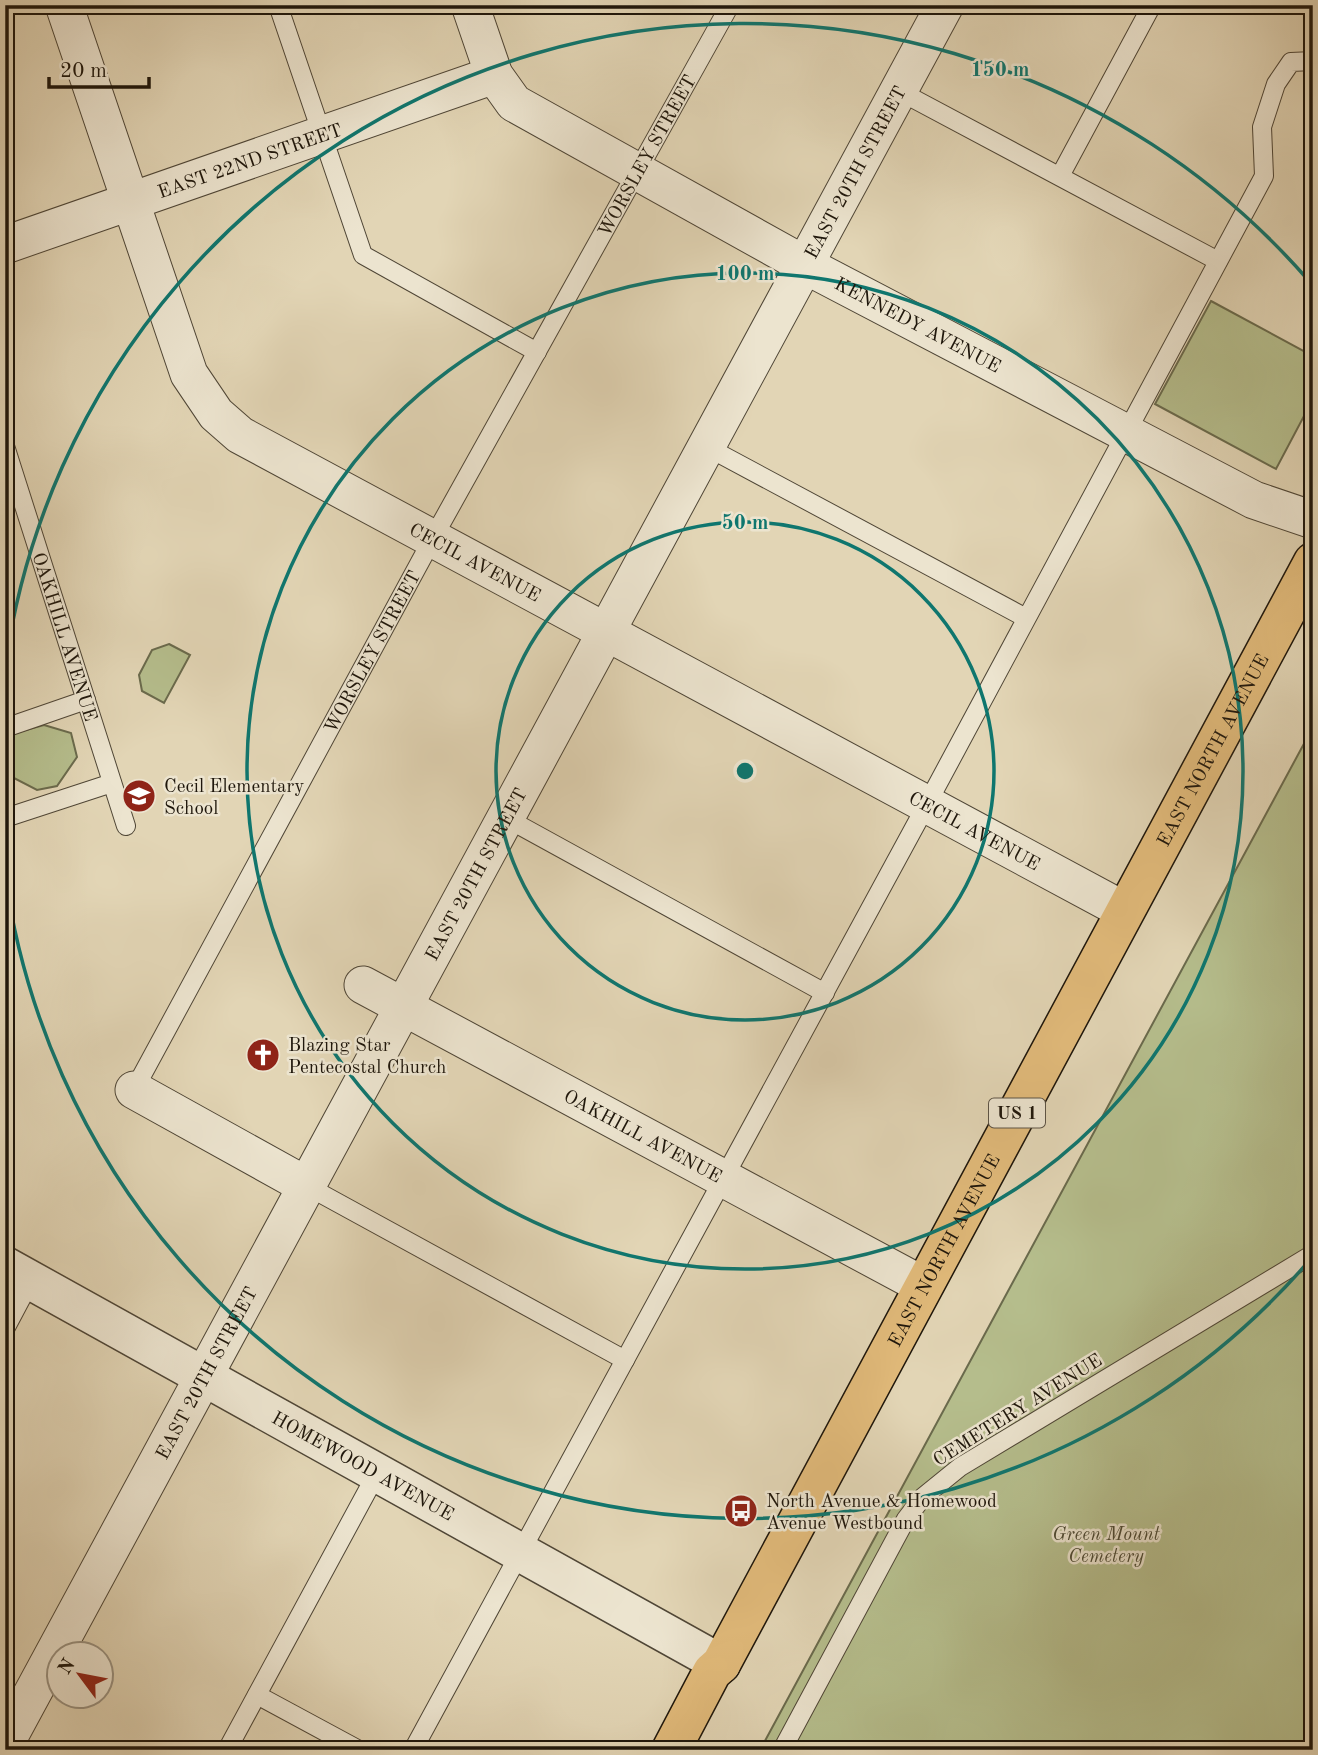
<svg xmlns="http://www.w3.org/2000/svg" width="1318" height="1755" viewBox="0 0 1318 1755" font-family="'Old Standard TT',serif">
<style>
.green{fill:#b5bd8c;stroke:#6a6a4c;stroke-width:2}
.lines{fill:none;stroke-linecap:round;stroke-linejoin:round}
.service-casing{stroke:#4f4636;stroke-width:20}
.minor-casing{stroke:#4f4636;stroke-width:39}
.tertiary-casing{stroke:#4f4636;stroke-width:41}
.primary-casing{stroke:#1e160b;stroke-width:41}
.service{stroke:#ece4cf;stroke-width:18}
.minor{stroke:#ece4cf;stroke-width:37}
.tertiary{stroke:#ece4cf;stroke-width:38}
.primary{stroke:#e1ba7a;stroke-width:38}
.ring{fill:none;stroke:#0f766e;stroke-width:3.5}
.labels{text-anchor:middle;stroke-width:5;stroke-linejoin:round;paint-order:stroke}
.shield{fill:#ece4cf;stroke:#5c5446;stroke-width:2}
.shield-label{font-size:18px;font-weight:bold;fill:#1e160b}
.street-label{font-size:19px;fill:#1e160b;stroke:#ece4cf}
.poi-label{font-size:19px;fill:#1e160b;stroke:#ece4cf;text-anchor:start}
.park-label{font-size:19px;font-style:italic;fill:#4b4832;stroke:#ece4cf}
.centre{fill:#0f766e;stroke:#ece4cf;stroke-width:3.5}
.ring-label{font-size:21px;text-anchor:middle;font-weight:bold;fill:#0f766e;stroke:#ece4cf;stroke-width:5;stroke-linejoin:round;paint-order:stroke}
</style>
<rect width="100%" height="100%" fill="#e2d5b5"/>
<filter id="stains"><feTurbulence type="fractalNoise" baseFrequency=".00286" numOctaves="4"/><feColorMatrix values="0 0 0 0 .2 0 0 0 0 .09 0 0 0 0 .02 0 0 0 .5 -.17"/></filter>
<radialGradient id="worn" r=".72"><stop offset=".6" stop-color="#630" stop-opacity="0"/><stop offset="1" stop-color="#630" stop-opacity=".3"/></radialGradient>
<!-- green -->
<g class="green">
<polygon points="1211,301 1313,356 1313,399 1276,469 1155,404"/>
<polygon points="169,644 190,655 164,703 142,691 139,675 152,650"/>
<path d="M44 725 71 733 77 757 57 786 37 790 10 776C5 761 4 750 7 735Z"/>
<polygon points="1313,727 1313,1750 760,1750"/>
</g>
<g class="lines">
<defs>
<g id="service">
<polyline points="278,5 363,255 537,352"/>
<polyline points="899,91 1218,261"/>
<polyline points="1060,176 1152,5"/>
<path id="s1" d="M5 446 126 826"/>
<polyline points="707,447 1026,618"/>
<polyline points="5,728 86,700"/>
<polyline points="5,818 112,783"/>
<polyline points="506,818 825,993"/>
<path id="s2" d="M134 1090 433 538 730 5"/>
<polyline points="307,1186 625,1360"/>
<polyline points="5,1329 31,1280"/>
<polyline points="257,1695 359,1750"/>
<polyline points="227,1750 377,1473"/>
<polyline points="413,1750 927,804 1264,176 1262,127 1276,84 1291,62 1313,61"/>
<polyline points="782,1750 906,1519 923,1497 960,1467 1313,1254"/>
</g>
<g id="minor">
<path id="s3" d="M64 5 189 374 216 414 240 435 1125 911"/>
<path id="s4" d="M470 5 494 75 514 103 805 265 1254 500 1313 520"/>
<path id="s5" d="M5 245 494 75"/>
<path id="s6" d="M363 985 924 1286"/>
<polyline points="134,1090 307,1186"/>
<path id="s7" d="M5 1744 945 5"/>
</g>
<g id="tertiary">
<path id="s8" d="M5 1266 721 1664"/>
</g>
<g id="primary">
<path id="s9" d="M671 1750 712 1672 721 1664 1313 562"/>
</g>
</defs>
<!-- service casing -->
<use href="#service" class="service-casing"/>
<!-- minor casing -->
<use href="#minor" class="minor-casing"/>
<!-- tertiary casing -->
<use href="#tertiary" class="tertiary-casing"/>
<!-- primary casing -->
<use href="#primary" class="primary-casing"/>
<!-- service -->
<use href="#service" class="service"/>
<!-- minor -->
<use href="#minor" class="minor"/>
<!-- tertiary -->
<use href="#tertiary" class="tertiary"/>
<!-- primary -->
<use href="#primary" class="primary"/>
</g>
<!-- distance rings -->
<g class="ring">
<circle cx="745" cy="771" r="249"/>
<circle cx="745" cy="771" r="498"/>
<path d="M1309 1261A747 747 0 0 1 5 875M5 667A747 747 0 0 1 1309 281"/>
</g>
<!-- icons -->
<defs>
<symbol id="school-disc" viewBox="-11 -11 22 22"><circle r="9.5" fill="#8f2418" stroke="#ece4cf"/><path d="M0-5L7-2L0 1L-7-2ZM-4 1L0 2.5L4 1V4Q0 6-4 4Z" fill="#fff"/></symbol>
<symbol id="church-disc" viewBox="-11 -11 22 22"><circle r="9.5" fill="#8f2418" stroke="#ece4cf"/><path d="M-1.2-6h2.4v3.5h3.3v2.4h-3.3V6h-2.4V-.1h-3.3v-2.4h3.3Z" fill="#fff"/></symbol>
<symbol id="bus-disc" viewBox="-11 -11 22 22"><circle r="9.5" fill="#8f2418" stroke="#ece4cf"/><path d="M-5-6H5V4H4V6H2V4H-2V6H-4V4H-5ZM-3.5-4V0h7V-4ZM-3.5 1.2v1.5H-2V1.2ZM2 1.2v1.5H3.5V1.2Z" fill="#fff"/></symbol>
</defs>
<g fill-rule="evenodd">
<use href="#school-disc" x="120" y="777" width="38" height="38"/>
<use href="#church-disc" x="244" y="1036" width="38" height="38"/>
<use href="#bus-disc" x="722" y="1492" width="38" height="38"/>
</g>
<g class="labels">
<!-- shield labels -->
<rect class="shield" x="989" y="1098.5" width="56" height="29" rx="5"/>
<g class="shield-label">
<text x="1017" y="1119">US 1</text>
</g>
<!-- street labels -->
<g class="street-label">
<text dy="7" stroke="none"><textPath href="#s2" startOffset="1066">WORSLEY STREET</textPath></text>
<text dy="7" stroke="none"><textPath href="#s5" startOffset="259">EAST 22ND STREET</textPath></text>
<text dy="7" stroke="none"><textPath href="#s7" startOffset="1787">EAST 20TH STREET</textPath></text>
<text dy="7" stroke="none"><textPath href="#s4" startOffset="569">KENNEDY AVENUE</textPath></text>
<text dy="7" stroke="none"><textPath href="#s3" startOffset="737">CECIL AVENUE</textPath></text>
<text dy="7" stroke="none"><textPath href="#s1" startOffset="200">OAKHILL AVENUE</textPath></text>
<text dy="7" stroke="none"><textPath href="#s2" startOffset="499">WORSLEY STREET</textPath></text>
<text dy="7" stroke="none"><textPath href="#s9" startOffset="1138">EAST NORTH AVENUE</textPath></text>
<text dy="7" stroke="none"><textPath href="#s3" startOffset="1304">CECIL AVENUE</textPath></text>
<text dy="7" stroke="none"><textPath href="#s7" startOffset="989">EAST 20TH STREET</textPath></text>
<text dy="7" stroke="none"><textPath href="#s6" startOffset="318">OAKHILL AVENUE</textPath></text>
<text dy="7" stroke="none"><textPath href="#s9" startOffset="570">EAST NORTH AVENUE</textPath></text>
<text dy="7" stroke="none"><textPath href="#s7" startOffset="422">EAST 20TH STREET</textPath></text>
<text transform="translate(1017 1409) rotate(-32)" y="7">CEMETERY AVENUE</text>
<text dy="7" stroke="none"><textPath href="#s8" startOffset="410">HOMEWOOD AVENUE</textPath></text>
</g>
<!-- poi labels -->
<g class="poi-label">
<text x="164" y="792">Cecil Elementary<tspan x="164" dy="22">School</tspan></text>
<text x="288" y="1051">Blazing Star<tspan x="288" dy="22">Pentecostal Church</tspan></text>
<text x="766" y="1507">North Avenue &amp; Homewood<tspan x="766" dy="22">Avenue Westbound</tspan></text>
</g>
<!-- park labels -->
<g class="park-label">
<text x="1106" y="1540">Green Mount<tspan x="1106" dy="22">Cemetery</tspan></text>
</g>
</g>
<circle cx="745" cy="771" r="10" class="centre"/>
<g class="ring-label">
<text x="1000" y="76">150 m</text>
<text x="745" y="280">100 m</text>
<text x="745" y="529">50 m</text>
</g>
<!-- margin -->
<rect width="1318" height="1755" fill="none" stroke="#e2d5b5" stroke-width="28"/>
<rect x="7" y="7" width="1304" height="1741" fill="none" stroke="#1e160b" stroke-width="3.5"/>
<rect x="14" y="14" width="1290" height="1727" fill="none" stroke="#1e160b" stroke-width="2"/>
<!-- north arrow -->
<g transform="translate(80 1675) rotate(302)"><circle r="33" fill="#ece4cf" stroke="#9a9281" stroke-width="2"/>
<path d="M0-5L12 26L0 18L-12 26Z" fill="#8f2418"/>
<text y="-10" font-size="19" font-weight="bold" text-anchor="middle" fill="#1e160b">N</text>
</g>
<!-- scale -->
<path d="M49 77v10h100v-10" fill="none" stroke="#1e160b" stroke-width="3.5"/>
<text x="60" y="77" font-size="21" fill="#1e160b" stroke="#ece4cf" stroke-width="5" paint-order="stroke">20 m</text>
<rect width="100%" height="100%" filter="url(#stains)"/>
<rect width="100%" height="100%" fill="url(#worn)"/>
</svg>
